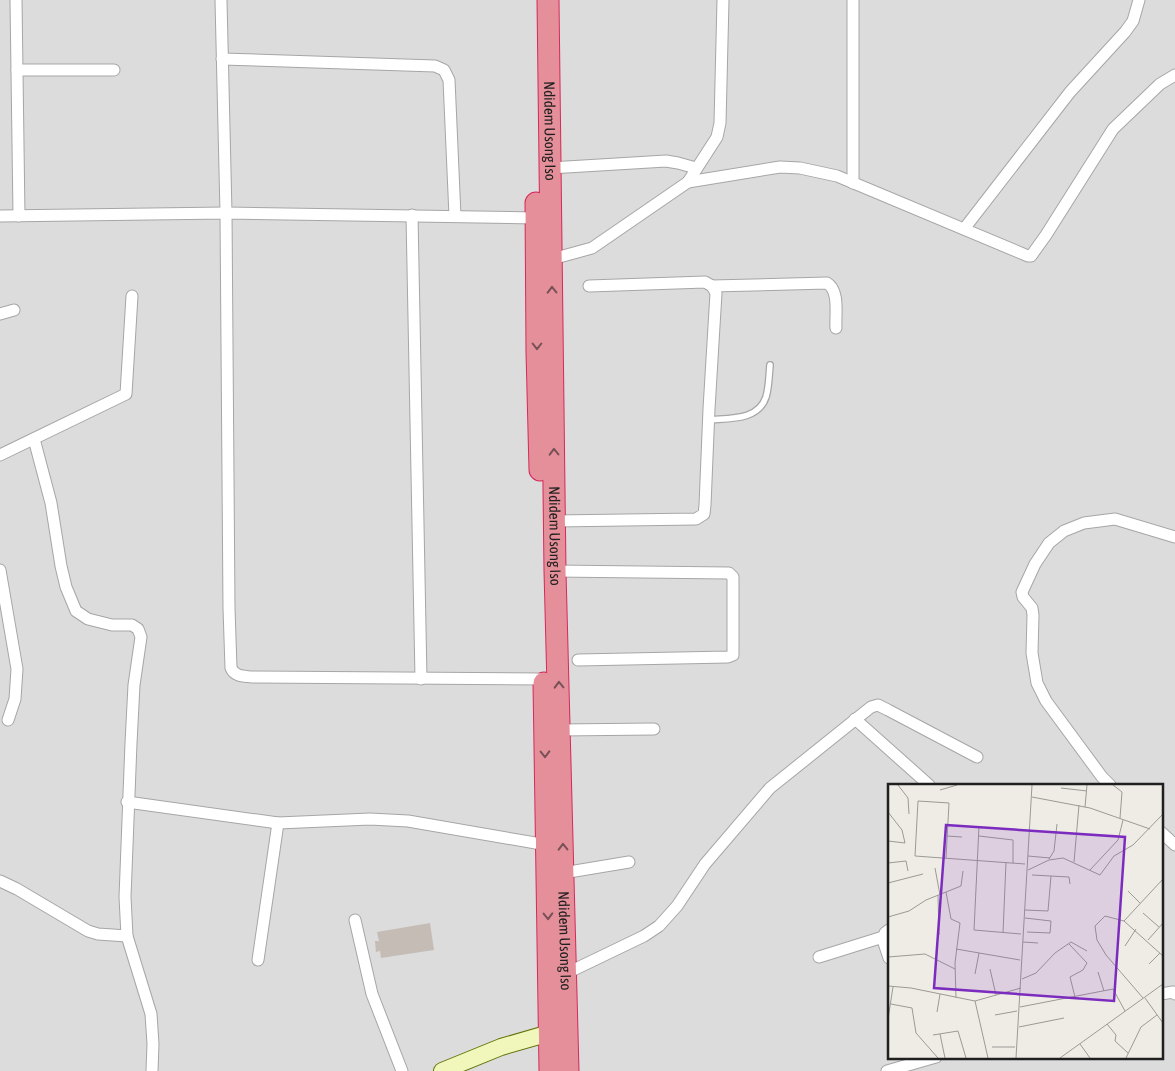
<svg xmlns="http://www.w3.org/2000/svg" width="1175" height="1071" viewBox="0 0 1175 1071" font-family="'Asap Condensed',sans-serif">
<style>
.residential{fill:#dddcdc;fill-rule:evenodd}
.building{fill:#c4bcb5}
.lines{fill:none;stroke-linecap:round;stroke-linejoin:round}
.lane-casing{stroke:#a6a6a6;stroke-width:8}
.street-casing{stroke:#a6a6a6;stroke-width:13}
.secondary-casing{stroke:#627308;stroke-width:18}
.highway-casing{stroke:#d52a5b;stroke-width:23}
.lane{stroke:#fff;stroke-width:5.5}
.street{stroke:#fff;stroke-width:11}
.secondary{stroke:#f1f7bb;stroke-width:16}
.highway{stroke:#e48f9a;stroke-width:21}
.oneway{stroke:#785156}
.labels{text-anchor:middle;stroke-width:4.5;stroke-linejoin:round;paint-order:stroke}
.street-label{font-size:15px;fill:#1f1f1f;stroke:#fff}
.inset-road{fill:none;stroke:#9c9a96;stroke-width:1}
.view{fill:#7b2cbf;fill-opacity:0.15;stroke:#7b2cbf;stroke-width:2.5}
.inset-edge{fill:none;stroke:#1f1f1f;stroke-width:2.5}
</style>
<rect width="100%" height="100%" fill="#efece5"/>
<!-- residential -->
<path class="residential" d="M0 0H1175V1071H0ZM889 785H1161V1057H889Z"/>
<!-- building -->
<polygon class="building" points="430,923 434,950 381,958 380,951 376,952 375,941 379,941 377,932"/>
<g class="lines">
<defs>
<path id="lane" d="M708 420C729 418 758 421 766 397 769 387 769 375 770 365"/>
<g id="street">
<polyline points="16,0 19,216"/>
<path d="M221 0 226 213 229 608 231 668C235 677 244 676 252 677L544 679"/>
<polyline points="853,0 853,183"/>
<polyline points="222,59 435,66 444,70 449,80 455,216"/>
<polyline points="17,70 114,70"/>
<polyline points="550,168 666,161 678,163 696,168"/>
<polyline points="688,182 717,137 720,123 723,0"/>
<polyline points="412,215 421,679"/>
<polyline points="0,216 226,213 536,218"/>
<polyline points="964,229 1070,92 1125,32 1133,21 1139,0"/>
<polyline points="552,259 592,248 688,182 780,167 800,168 837,176 1028,256 1031,256 1046,235 1113,129 1160,84 1175,75"/>
<path d="M712 286 827 283C840 291 835 315 836 328"/>
<polyline points="0,314 14,310"/>
<polyline points="34,439 51,503 61,566 66,587 76,611 88,619 112,625 132,625 138,629 141,637 134,685 131,743 125,897 127,936 151,1014 153,1044 152,1071"/>
<polyline points="0,455 126,394 132,296"/>
<polyline points="555,521 696,519 704,514 705,505 709,409 716,293 712,286 705,282 589,286"/>
<polyline points="0,570 17,669 15,699 8,720"/>
<polyline points="555,571 729,573 733,577 733,655 728,657 578,660"/>
<polyline points="855,719 929,785"/>
<polyline points="560,730 654,729"/>
<polyline points="1110,785 1102,777 1046,701 1037,683 1032,653 1033,615 1032,608 1023,597 1022,592 1035,564 1049,543 1064,531 1084,523 1115,519 1175,537"/>
<polyline points="127,802 278,823 370,819 408,821 547,845"/>
<polyline points="1161,832 1175,845"/>
<polyline points="563,873 629,862"/>
<polyline points="0,881 17,889 88,931 98,934 127,936"/>
<polyline points="355,920 372,994 402,1071"/>
<polyline points="889,930 885,933 883,940 889,958"/>
<polyline points="819,957 883,937"/>
<polyline points="258,960 278,823"/>
<polyline points="565,974 644,936 659,926 677,906 705,864 770,788 871,707 878,705 888,710 977,757"/>
<polyline points="1161,994 1173,992 1175,994"/>
<polyline points="887,1071 936,1057"/>
</g>
<polyline id="secondary" points="442,1071 501,1047 560,1030"/>
<g id="highway">
<path id="s1" d="M548 0 555 571 568 1071"/>
<polyline points="536,203 537,352 540,470"/>
<polyline points="544,683 550,1071"/>
</g>
</defs>
<!-- lane casing -->
<use href="#lane" class="lane-casing"/>
<!-- street casing -->
<use href="#street" class="street-casing"/>
<!-- secondary casing -->
<use href="#secondary" class="secondary-casing"/>
<!-- highway casing -->
<use href="#highway" class="highway-casing"/>
<!-- lane -->
<use href="#lane" class="lane"/>
<!-- street -->
<use href="#street" class="street"/>
<!-- secondary -->
<use href="#secondary" class="secondary"/>
<!-- highway -->
<use href="#highway" class="highway"/>
</g>
<!-- one-way arrows -->
<defs><path id="oneway-chevron" d="M-2-3.5L2.5 0L-2 3.5" fill="none" stroke-width="1.6" stroke-linecap="round" stroke-linejoin="round" transform="scale(1.25)"/></defs>
<g class="oneway">
<use href="#oneway-chevron" transform="translate(552 290) rotate(-91)"/>
<use href="#oneway-chevron" transform="translate(537 346) rotate(90)"/>
<use href="#oneway-chevron" transform="translate(554 452) rotate(-91)"/>
<use href="#oneway-chevron" transform="translate(559 685) rotate(-92)"/>
<use href="#oneway-chevron" transform="translate(545 754) rotate(89)"/>
<use href="#oneway-chevron" transform="translate(563 847) rotate(-91)"/>
<use href="#oneway-chevron" transform="translate(548 916) rotate(89)"/>
</g>
<g class="labels">
<!-- street labels -->
<g class="street-label">
<text dy="5" stroke="none"><textPath href="#s1" startOffset="131">Ndidem Usong Iso</textPath></text>
<text dy="5" stroke="none"><textPath href="#s1" startOffset="536">Ndidem Usong Iso</textPath></text>
<text dy="5" stroke="none"><textPath href="#s1" startOffset="941">Ndidem Usong Iso</textPath></text>
</g>
</g>
<!-- overview -->
<g transform="translate(888 784)">
<rect width="275" height="275" fill="#efece5"/>
<path class="inset-road" d="M10 1 20 14 21 30M225 1 234 8 232 34M173 4 199 7M52 6 69 1M144 13 202 24 262 45M197 23 199 1M0 28 14 46 17 59 0 57M91 42 86 146 133 150M59 52 74 53M91 52 125 56V79M140 72 162 74M58 74 61 19 30 17 27 72 137 80M161 75 166 67 169 40M186 78 191 21M0 79 18 77 20 87M47 84 52 111M140 86 161 76 175 74 212 91 226 72 245 61 275 30M202 86 230 56 235 36M144 91 181 93 182 100M0 99 35 90M240 107 252 119M58 108 63 135 72 139 67 179 68 214M50 111 51 151M137 126 160 127 163 92M255 129 271 143M0 133 21 127 38 116 73 102 75 87M137 134 163 137 162 149 139 148M236 137 275 95M115 149 118 78M260 156 275 139M135 158 150 159M181 160 199 179 195 186 182 193 187 213M237 162 248 145M68 165 132 176M0 173 37 170 67 185M261 180 272 169M102 185 108 211M210 188 216 207M87 190 91 169M134 195 148 189 167 169 183 158 199 167M0 202 23 204 87 217 133 204M255 214 218 171 209 156 207 142 217 132 236 137 275 172M257 214 275 239M87 217 100 274M3 220 24 224 28 249 50 274M132 223 225 205 237 227M49 228 52 210M107 231 129 227M0 235 5 203M219 240 228 251 227 257 240 269M131 243 176 234M52 250 57 274M45 251 70 247 78 274M192 260 202 274M104 263H127M128 274 144 1M172 274 275 200M238 274 253 243 269 231"/>
<path class="view" d="M58 41 237 53 226 217 46 204Z"/>
<rect width="275" height="275" class="inset-edge"/>
</g>
</svg>
